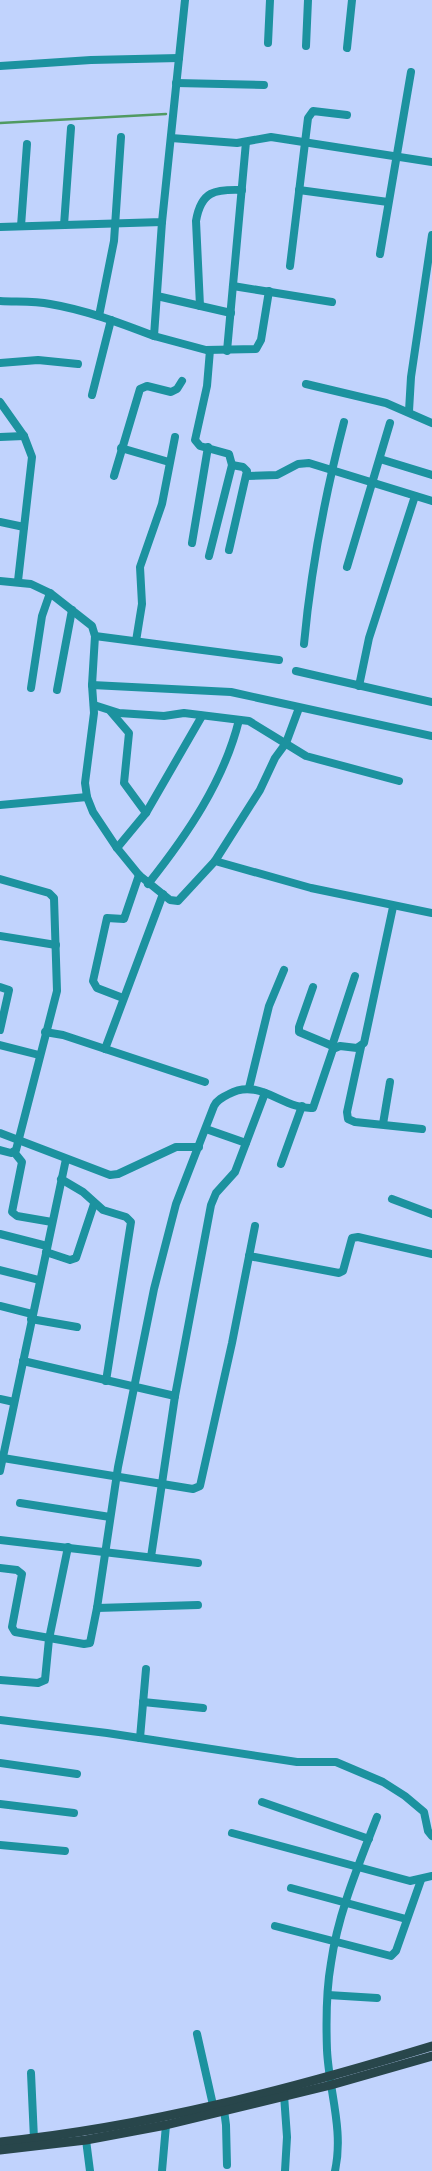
<svg xmlns="http://www.w3.org/2000/svg" width="432" height="2171" viewBox="0 0 432 2171" font-family="'DM Sans',sans-serif">
<style>
.lines{fill:none;stroke-linecap:round;stroke-linejoin:round}
.stream{stroke:#509a62;stroke-width:2.5}
.minor{stroke:#1c929f;stroke-width:8}
.major{stroke:#28464b;stroke-width:9}
</style>
<rect width="100%" height="100%" fill="#c1d3fd"/>
<g class="lines">
<!-- stream -->
<polyline class="stream" points="0,123 166,114"/>
<!-- minor -->
<g class="minor">
<polyline points="268,43 270,0"/>
<polyline points="306,46 308,0"/>
<polyline points="347,48 352,0"/>
<polyline points="0,66 91,60 179,58"/>
<polyline points="176,83 264,85"/>
<polyline points="171,138 237,143 271,137 432,162"/>
<polyline points="299,190 388,202"/>
<polyline points="64,225 71,128"/>
<polyline points="21,226 27,144"/>
<polyline points="0,227 162,222 185,0"/>
<polyline points="380,254 411,72"/>
<polyline points="290,266 308,118 313,111 347,115"/>
<polyline points="233,286 332,302"/>
<polyline points="157,296 231,313"/>
<path d="M0 301C16 302 34 301 50 304 86 310 120 323 154 336L162 222"/>
<path d="M200 306 196 221C201 191 215 189 242 190"/>
<polyline points="99,316 114,241 121,137"/>
<polyline points="154,336 206,350 256,349 261,340 269,291"/>
<polyline points="227,351 246,142"/>
<polyline points="0,363 38,360 78,364"/>
<polyline points="306,384 386,403 432,423"/>
<polyline points="92,395 111,320"/>
<polyline points="0,402 24,436 32,457 18,581"/>
<polyline points="409,411 411,377 432,235"/>
<polyline points="0,437 24,436"/>
<polyline points="121,448 169,462"/>
<polyline points="380,459 432,475"/>
<polyline points="114,476 140,389 147,386 171,392 177,389 182,381"/>
<polyline points="247,476 277,475 298,464 309,463 432,501"/>
<polyline points="0,522 24,527"/>
<polyline points="192,543 208,447"/>
<polyline points="229,550 247,471 243,467 232,465"/>
<polyline points="209,556 232,465 229,454 200,446 195,440 207,386 210,350"/>
<polyline points="347,567 390,423"/>
<polyline points="0,581 31,584 50,593 92,626 95,636 92,685 94,713 85,783 87,797 93,812 117,848 139,875 170,900 178,901 215,861 311,888 432,913"/>
<polyline points="95,636 279,660"/>
<polyline points="136,641 142,604 140,567 162,504 175,437"/>
<path d="M304 644C311 568 325 495 344 422"/>
<polyline points="296,671 432,702"/>
<polyline points="92,685 231,692 432,736"/>
<polyline points="359,686 369,638 415,496"/>
<polyline points="31,688 42,616 50,593"/>
<polyline points="57,690 72,610"/>
<polyline points="94,705 119,713 164,716 184,713 249,721 306,756 399,781"/>
<polyline points="111,712 129,733 124,783 146,813"/>
<polyline points="0,805 87,797"/>
<polyline points="117,848 146,813 202,716"/>
<polyline points="215,861 260,790 275,758 286,743 299,708"/>
<polyline points="0,879 49,893 54,898 57,991 16,1150 11,1153 0,1150"/>
<path d="M148 884C187 835 224 781 239 720"/>
<polyline points="0,936 56,945"/>
<polyline points="0,987 9,990 0,1030"/>
<polyline points="313,987 299,1027 299,1032 335,1047"/>
<polyline points="123,998 97,988 93,981 107,918 124,919 139,875"/>
<polyline points="45,1032 63,1035 205,1082"/>
<polyline points="0,1045 39,1055"/>
<polyline points="332,1046 355,976"/>
<polyline points="361,1047 347,1112 348,1119 355,1122 422,1129"/>
<polyline points="105,1049 163,894"/>
<polyline points="249,1088 269,1006 284,970"/>
<polyline points="383,1124 390,1082"/>
<polyline points="206,1129 246,1143"/>
<polyline points="0,1133 110,1175 118,1174 176,1147 199,1147"/>
<polyline points="14,1152 22,1162 12,1212 17,1216 52,1222"/>
<polyline points="281,1164 302,1106"/>
<polyline points="61,1179 83,1192 103,1210 126,1217 131,1222 106,1381"/>
<polyline points="392,1199 432,1214"/>
<polyline points="0,1234 47,1246"/>
<polyline points="46,1252 70,1260 76,1258 94,1204"/>
<polyline points="249,1256 339,1273 343,1271 352,1238 358,1237 432,1254"/>
<polyline points="0,1270 39,1280"/>
<polyline points="0,1306 32,1314"/>
<polyline points="31,1319 77,1327"/>
<polyline points="23,1361 175,1396"/>
<polyline points="0,1399 14,1402"/>
<polyline points="3,1458 193,1489 200,1486 232,1343 255,1226"/>
<polyline points="0,1471 66,1159"/>
<polyline points="20,1503 110,1517"/>
<polyline points="0,1540 198,1563"/>
<polyline points="151,1557 175,1396 211,1205 216,1193 235,1172 265,1093"/>
<path d="M0 1568 17 1570 22 1574 12 1627 15 1632 84 1644 90 1643 97 1608 118 1467 154 1289 176 1204 214 1106C217 1100 223 1097 229 1094 259 1077 284 1110 313 1108L333 1049 340 1046 357 1048 364 1043 393 907"/>
<polyline points="97,1608 198,1605"/>
<polyline points="0,1680 38,1683 45,1680 49,1639 68,1547"/>
<polyline points="143,1702 203,1708"/>
<polyline points="0,1720 107,1733 297,1762 336,1762 383,1782 405,1796 424,1812 428,1831 432,1836"/>
<polyline points="140,1738 146,1669"/>
<polyline points="0,1763 77,1774"/>
<polyline points="262,1802 369,1839"/>
<polyline points="0,1804 74,1813"/>
<polyline points="232,1833 410,1881 432,1876"/>
<polyline points="0,1845 65,1851"/>
<polyline points="291,1888 406,1919"/>
<polyline points="275,1926 391,1956 396,1951 421,1880"/>
<polyline points="328,1995 377,1998"/>
<polyline points="197,2034 213,2105"/>
<polyline points="31,2073 34,2139"/>
<polyline points="284,2095 287,2137 285,2171"/>
<polyline points="224,2110 226,2125 227,2165"/>
<polyline points="86,2140 90,2171"/>
<polyline points="162,2171 166,2125"/>
<path d="M335 2171C344 2130 329 2091 327 2050 326 2022 326 1991 331 1963 338 1913 359 1864 377 1817"/>
</g>
<!-- major -->
<g class="major">
<path d="M0 2142C147 2127 291 2089 432 2046"/>
<polyline points="0,2150 86,2140 166,2125 331,2085 432,2056"/>
</g>
</g>
</svg>
